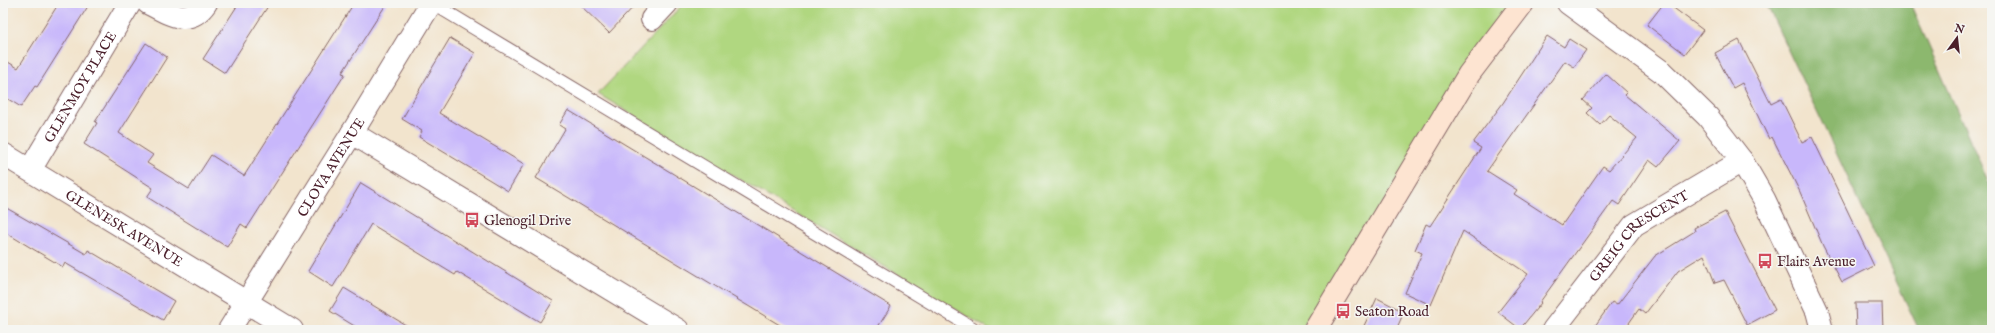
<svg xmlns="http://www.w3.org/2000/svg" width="1995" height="333" viewBox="0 0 1995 333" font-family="'IM FELL English',serif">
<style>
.green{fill:#b0d780;stroke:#7d7b56}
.forest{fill:#8cb86e;stroke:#6b6c4c}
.building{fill:#c8b7fb}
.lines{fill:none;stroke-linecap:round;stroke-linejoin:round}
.lane-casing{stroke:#856464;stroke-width:14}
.street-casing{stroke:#856464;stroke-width:24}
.secondary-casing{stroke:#856464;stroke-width:24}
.lane{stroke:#fff;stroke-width:12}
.street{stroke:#fff;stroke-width:22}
.secondary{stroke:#fde4d1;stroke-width:22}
.labels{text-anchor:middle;stroke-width:3;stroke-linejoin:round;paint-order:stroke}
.street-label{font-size:14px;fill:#4a1f2b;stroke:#f6f6f2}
.poi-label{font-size:14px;fill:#4a1f2b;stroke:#f6f6f2;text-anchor:start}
</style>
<rect width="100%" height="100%" fill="#f6f6f2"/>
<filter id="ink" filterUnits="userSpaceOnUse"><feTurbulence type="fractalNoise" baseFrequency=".025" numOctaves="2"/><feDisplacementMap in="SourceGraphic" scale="8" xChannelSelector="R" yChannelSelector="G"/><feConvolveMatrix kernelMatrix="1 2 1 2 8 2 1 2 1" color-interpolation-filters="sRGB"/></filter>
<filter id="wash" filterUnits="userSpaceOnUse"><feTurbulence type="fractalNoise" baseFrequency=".012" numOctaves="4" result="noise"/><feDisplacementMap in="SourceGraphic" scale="16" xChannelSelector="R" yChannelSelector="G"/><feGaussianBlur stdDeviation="0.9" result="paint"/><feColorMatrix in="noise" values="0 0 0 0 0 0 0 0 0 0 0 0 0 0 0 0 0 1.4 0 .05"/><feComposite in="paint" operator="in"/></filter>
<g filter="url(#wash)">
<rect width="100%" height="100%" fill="#f2e4cd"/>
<!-- green -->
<polygon class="green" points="684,3 1523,3 1469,74 1300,330 990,330 598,94"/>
<!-- forest -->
<polygon class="forest" points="1766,3 1910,3 1992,190 1992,330 1919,330"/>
<g id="blocks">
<!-- building -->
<g class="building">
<polygon points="59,3 90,3 37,87 35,86 21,107 3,96 3,59 18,68"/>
<polygon points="239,3 270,3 225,73 203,59"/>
<polygon points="354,3 387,3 342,73 345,74 247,228 241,224 227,247 147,197 153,188 84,144 97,123 95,122 146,43 167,57 119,133 153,155 147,163 189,189 211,155 244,176"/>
<polygon points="578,3 637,3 609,33"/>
<polygon points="1664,3 1667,3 1703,30 1685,54 1647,25"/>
<polygon points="1547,36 1564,47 1569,39 1586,50 1574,67 1565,61 1487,171 1517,190 1514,194 1562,225 1603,166 1609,170 1637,138 1609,115 1600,125 1587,113 1592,108 1583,100 1606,74 1627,93 1625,95 1680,141 1658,167 1649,160 1619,205 1613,201 1540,302 1541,303 1520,329 1498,312 1528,274 1463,231 1431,305 1405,293 1422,253 1415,250 1426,224 1430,226 1481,148 1473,143 1503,103"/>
<polygon points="450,38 475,53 439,113 524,164 508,191 419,137 422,131 402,119"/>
<polygon points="1739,40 1771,104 1781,99 1802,142 1812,137 1874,266 1842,282 1823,246 1800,192 1772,137 1769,139 1742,83 1733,88 1715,53"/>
<polygon points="568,110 891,306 876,330 788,330 536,178 565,129 559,125"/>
<polygon points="361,183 553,301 540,322 457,272 455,275 371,224 333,287 308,271"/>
<polygon points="3,206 86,254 88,250 174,301 163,320 65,263 63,267 3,231"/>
<polygon points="1725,212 1775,310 1747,325 1724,280 1715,283 1704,255 1678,271 1645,314 1639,309 1624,330 1592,330 1612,302 1617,305 1655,256 1695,231 1694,228"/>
<polygon points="344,288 414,330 361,330 330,311"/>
<polygon points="1377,298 1404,312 1396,330 1362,330"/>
<polygon points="1855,303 1882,303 1883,330 1856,330"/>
</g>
</g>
</g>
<g filter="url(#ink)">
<use href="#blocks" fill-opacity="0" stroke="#856464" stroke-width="1"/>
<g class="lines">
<defs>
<polyline id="lane" points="432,3 976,330"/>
<g id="street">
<path d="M148 3C169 14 189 28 206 3"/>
<polyline points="1568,3 1661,71 1708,117 1742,161 1764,199 1817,311 1822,330"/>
<polyline points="652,19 667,3"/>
<polyline points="352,133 678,330"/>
<path id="s1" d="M3 154 292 330"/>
<path id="s2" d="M30 170 130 3"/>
<path id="s3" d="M229 330 352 133 431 3"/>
<path id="s4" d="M1553 330 1634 225 1742 161"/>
</g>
<polyline id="secondary" points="1315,330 1469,74 1523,3"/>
</defs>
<!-- lane casing -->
<use href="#lane" class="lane-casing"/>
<!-- street casing -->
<use href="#street" class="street-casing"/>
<!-- secondary casing -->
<use href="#secondary" class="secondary-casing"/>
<!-- lane -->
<use href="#lane" class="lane"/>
<!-- street -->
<use href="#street" class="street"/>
<!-- secondary -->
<use href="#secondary" class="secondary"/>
</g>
</g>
<!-- icons -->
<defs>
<symbol id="bus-bare" viewBox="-9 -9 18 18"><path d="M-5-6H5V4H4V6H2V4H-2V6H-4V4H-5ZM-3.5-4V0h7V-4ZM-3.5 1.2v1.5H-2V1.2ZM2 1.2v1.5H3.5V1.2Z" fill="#d1495b" stroke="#f6f6f2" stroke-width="2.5" paint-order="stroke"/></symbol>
</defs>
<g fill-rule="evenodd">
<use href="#bus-bare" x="461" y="209" width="22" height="22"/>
<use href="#bus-bare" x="1754" y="250" width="22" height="22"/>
<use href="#bus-bare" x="1332" y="300" width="22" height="22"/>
</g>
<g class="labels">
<!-- street labels -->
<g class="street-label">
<text dy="5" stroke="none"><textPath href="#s2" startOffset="97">GLENMOY PLACE</textPath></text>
<text dy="5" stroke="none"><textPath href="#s3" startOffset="192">CLOVA AVENUE</textPath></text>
<text dy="5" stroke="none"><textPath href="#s1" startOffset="142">GLENESK AVENUE</textPath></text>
<text dy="5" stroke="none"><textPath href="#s4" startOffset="129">GREIG CRESCENT</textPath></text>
</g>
<!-- poi labels -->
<g class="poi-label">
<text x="484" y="225">Glenogil Drive</text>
<text x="1777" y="266">Flairs Avenue</text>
<text x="1355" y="316">Seaton Road</text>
</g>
</g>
<!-- margin -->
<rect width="1995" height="333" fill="none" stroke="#f6f6f2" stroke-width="16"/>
<!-- north arrow -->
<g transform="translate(1957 38) rotate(15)" stroke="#f6f6f2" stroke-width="3" paint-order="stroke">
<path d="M0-3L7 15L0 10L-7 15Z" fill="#4a1f2b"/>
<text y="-6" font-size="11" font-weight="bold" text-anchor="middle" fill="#4a1f2b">N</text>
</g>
</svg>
